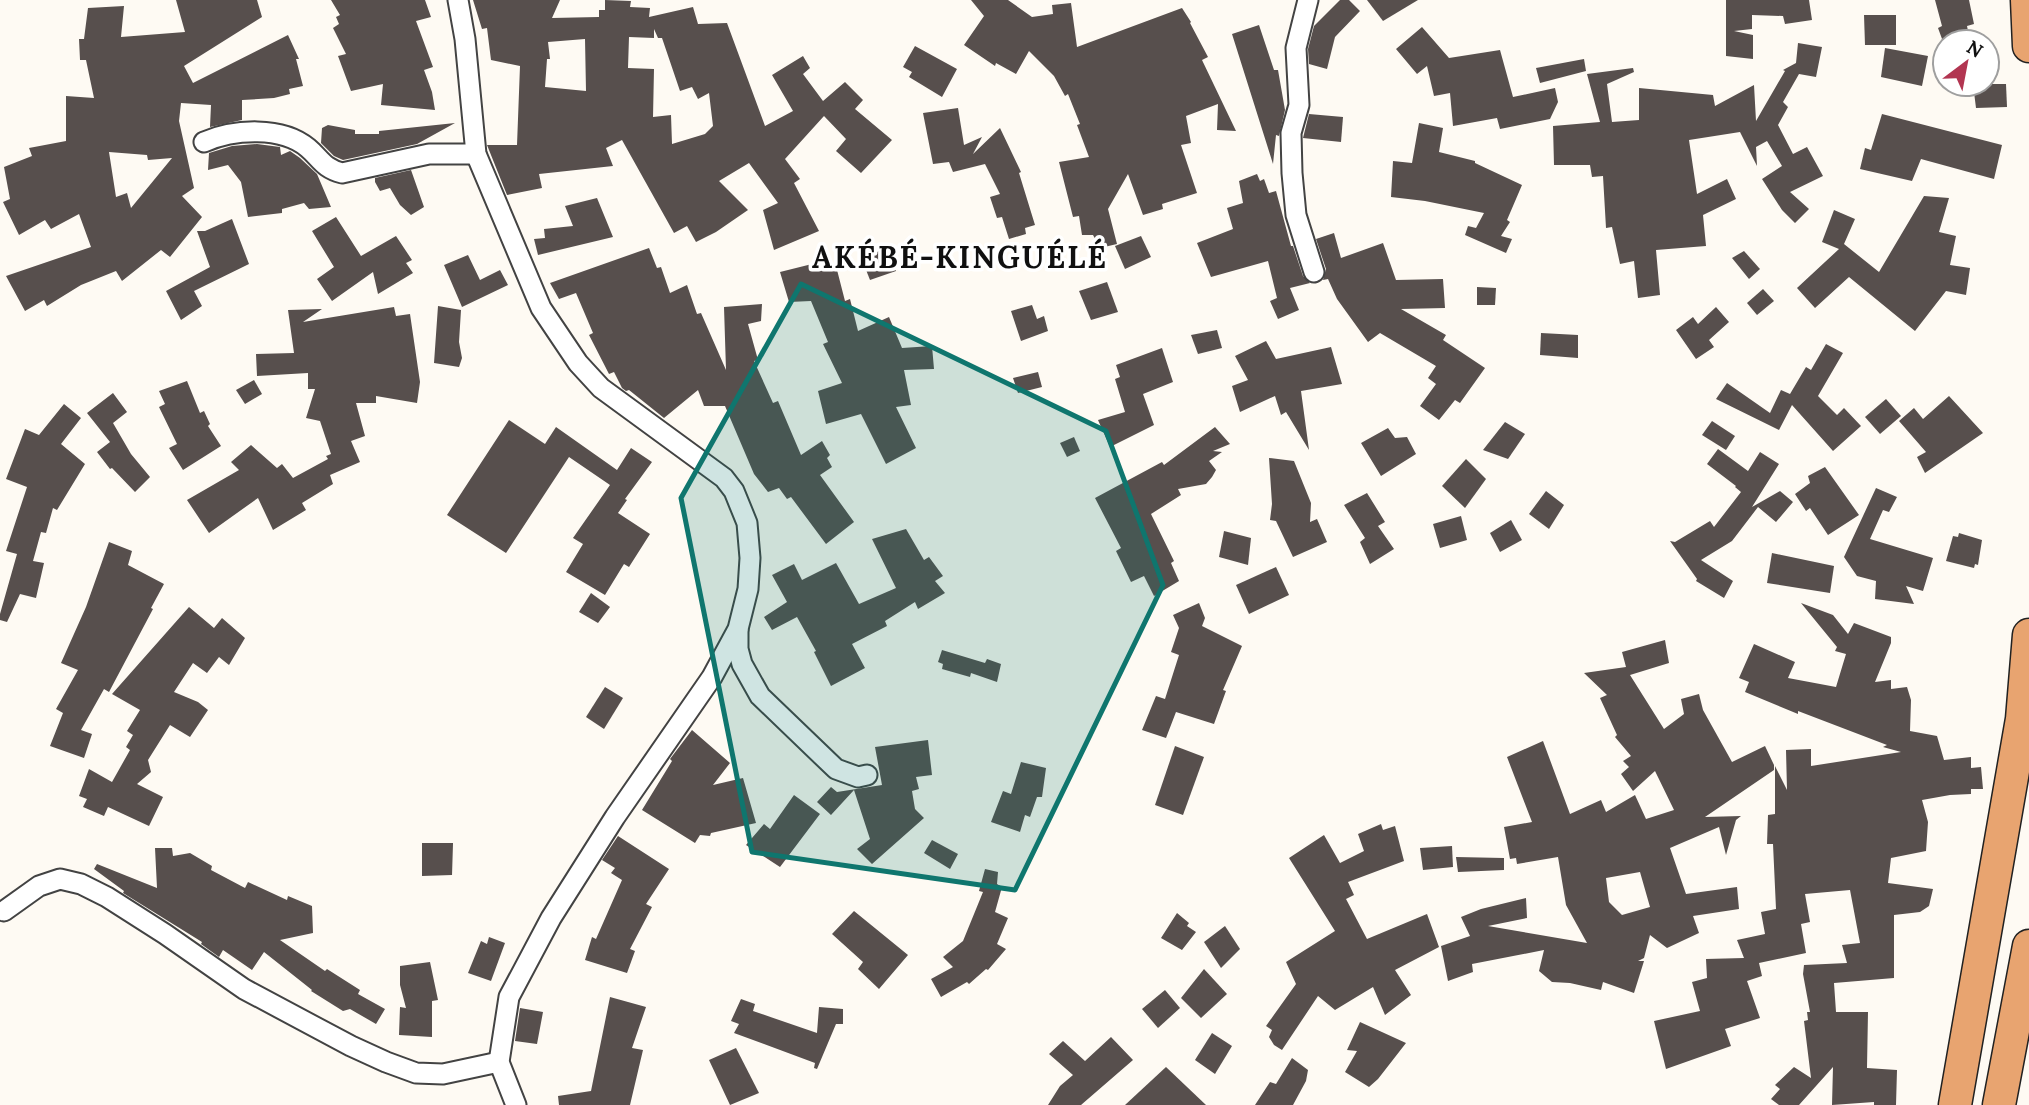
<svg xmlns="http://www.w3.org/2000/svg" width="2029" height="1105" viewBox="0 0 2029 1105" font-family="Lora,serif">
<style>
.building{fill:#574f4d;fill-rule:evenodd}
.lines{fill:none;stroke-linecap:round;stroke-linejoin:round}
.minor-casing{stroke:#434343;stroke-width:23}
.trunk-casing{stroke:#212121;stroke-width:35}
.minor{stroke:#fff;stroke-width:19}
.trunk{stroke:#e8a470;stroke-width:32}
.marked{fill:#0f766e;fill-opacity:0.2;stroke:#0f766e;stroke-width:5;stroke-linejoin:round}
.labels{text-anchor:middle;stroke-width:7;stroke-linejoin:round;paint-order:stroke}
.district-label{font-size:30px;font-weight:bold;letter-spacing:2px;fill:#101010;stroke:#fff}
</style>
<rect width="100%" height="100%" fill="#fefaf3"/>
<!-- building -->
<g class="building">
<path d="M176 0H257L262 17 184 66 193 83 288 35 299 59H296L303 86 289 89 290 94 274 98 242 100V120L210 127 211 105 181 103 179 121 194 188 182 196 202 217 170 257 161 250 122 281 116 271 81 285 47 306 44 300 25 311 6 276 91 247 79 214 51 229 45 220 19 235 3 202 10 199 4 167 32 156 29 148 66 141V96L94 98 86 60H80L79 39H84L88 8 124 6 121 37 185 32ZM109 152 147 155 148 160 172 158 131 208 127 193 116 197Z"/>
<polygon points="331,0 425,0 431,17 416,21 433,67 424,70 432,92 435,110 381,105 383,84 351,91 338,56 346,54 333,28 339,24 336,17 340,15"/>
<path d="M473 0H560L552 18 599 17V10H605V0L631 1 630 7 650 8 649 17 693 7 698 24 727 23 765 126 793 111 772 75 803 56 810 68 803 74 823 101 845 82 863 100 855 109 892 140 861 173 836 151 846 139 824 116 785 159 800 179 794 183 819 231 774 250 763 210 778 203 749 163 719 181 748 210 716 232 696 242 687 226 674 233 622 140 606 148 613 166 539 174 542 188 507 195 487 145H517L520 66 491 60 487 28 482 29ZM654 29 658 38H662L680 91 692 87 698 99 709 93 713 126 705 134 672 144 671 115 653 117 654 69 628 68 629 37 654 38ZM585 39 586 91 545 87 547 59H550L548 42Z"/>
<polygon points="971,0 1008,0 1032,17 1053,14 1052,5 1071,3 1077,47 1182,8 1191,22 1190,23 1208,57 1202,60 1236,131 1217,130 1218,104 1186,116 1191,143 1181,145 1197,193 1162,204 1163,209 1143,215 1128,174 1108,209 1117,244 1100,248 1093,235 1082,235 1079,216 1073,217 1059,162 1089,157 1077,125 1080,124 1068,94 1065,96 1054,76 1029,51 1016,74 996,63 995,66 964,45 984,16"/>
<polygon points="1340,0 1349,0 1360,11 1335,37 1327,69 1309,64 1308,49 1314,26"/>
<polygon points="1367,0 1418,0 1383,21"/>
<polygon points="1726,0 1809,0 1812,20 1785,24 1783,16 1752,15 1752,29 1734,31 1753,35 1753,59 1726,56"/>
<polygon points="1935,0 1969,0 1974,24 1967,26 1969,36 1953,40 1952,42 1945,42 1945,47 1938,28 1942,26"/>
<polygon points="1864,15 1896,15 1896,45 1865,45"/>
<polygon points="1259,25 1274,70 1278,70 1285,110 1279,136 1276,135 1273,164 1232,34"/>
<polygon points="1422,27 1449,58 1500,50 1513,97 1555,88 1558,102 1550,119 1500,129 1497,118 1453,126 1450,93 1434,96 1427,66 1417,74 1396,49"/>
<polygon points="1798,43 1822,47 1816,77 1799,74 1783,102 1788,107 1778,125 1793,154 1807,147 1823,176 1790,192 1809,209 1795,223 1782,210 1762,179 1782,166 1767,141 1756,147 1757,166 1740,132 1689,140 1697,194 1727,179 1736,199 1703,215 1706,246 1656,250 1660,295 1638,298 1634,261 1620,264 1612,227 1606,228 1603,176 1592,177 1590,165 1554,165 1553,126 1600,122 1587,74 1633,68 1634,72 1607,84 1612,122 1639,120 1639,88 1713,95 1715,106 1754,85 1756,121 1785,71 1783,70 1796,63"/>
<polygon points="915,46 957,69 942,97 909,77 912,72 903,67"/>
<polygon points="1885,48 1928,56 1922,86 1881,77"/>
<polygon points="1584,59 1586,71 1540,83 1536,68"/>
<polygon points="1973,84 2006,84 2007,107 1976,108"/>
<polygon points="958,108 964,145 982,137 973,154 1000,128 1021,172 1019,173 1035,225 1025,228 1026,234 1009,239 1002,217 997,218 990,197 1000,194 985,164 953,172 949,162 933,164 923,113"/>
<polygon points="1309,114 1343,117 1341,142 1303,138"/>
<polygon points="1882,114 2002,145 1994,179 1921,159 1912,181 1860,169 1865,148 1871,150"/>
<polygon points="455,123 417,144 343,160 334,156 321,143 322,128 328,125 355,130 355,134 379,134 379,131"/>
<polygon points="1419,123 1443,128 1439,152 1475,161 1475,163 1522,185 1507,220 1510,222 1501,236 1512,239 1506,253 1465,235 1468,226 1476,228 1484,213 1425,201 1391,197 1393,161 1412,163"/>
<polygon points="257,144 280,147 281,155 290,151 300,158 317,174 331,207 309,209 304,203 282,209 282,213 248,217 241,182 228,165 208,170 209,153 232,146"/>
<polygon points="411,170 424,207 411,215 400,205 390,188 380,191 375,182 375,178"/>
<polygon points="1257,174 1260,181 1264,179 1269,193 1276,191 1291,246 1293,246 1303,276 1310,283 1290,288 1299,310 1278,319 1270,301 1277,298 1268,261 1211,277 1197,243 1233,229 1227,208 1243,203 1239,181"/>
<polygon points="1924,196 1949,198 1939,232 1956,236 1950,265 1970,268 1966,295 1946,291 1915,331 1849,277 1815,308 1797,288 1839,249 1822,242 1834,210 1855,219 1844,244 1879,272"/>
<polygon points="597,198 613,237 538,255 534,239 545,238 544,229 573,226 565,206"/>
<polygon points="336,217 361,256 396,236 412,260 406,263 413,273 378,294 373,272 332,301 317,279 334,267 312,231"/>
<polygon points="232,219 249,264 194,291 202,306 181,320 166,291 210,267 197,231 205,231"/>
<polygon points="1334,233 1341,258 1383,243 1396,280 1443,279 1445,308 1401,309 1446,335 1443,340 1485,368 1460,403 1455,400 1439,420 1420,406 1436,384 1428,378 1436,366 1380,333 1368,342 1337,299 1328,279 1323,280 1326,269 1316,239"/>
<polygon points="1141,236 1151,257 1125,269 1115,246"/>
<polygon points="649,248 657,268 661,267 670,293 687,285 697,314 701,313 726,370 724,307 762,304 761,321 748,324 758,360 754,361 773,403 778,401 801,455 822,441 830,455 827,458 832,467 820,475 854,522 826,544 791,497 787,499 779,488 768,492 754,474 725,406 704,406 698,390 664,418 629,390 626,391 622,388 614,372 609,374 589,335 593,333 576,293 559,299 550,283"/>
<polygon points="888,248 896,271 870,280 861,257"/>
<polygon points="1744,251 1760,269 1749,279 1732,258"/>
<polygon points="468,255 480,280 500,270 508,285 462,307 444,265"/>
<polygon points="828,260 830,268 836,266 845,301 850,299 858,331 889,317 902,348 932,346 934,369 904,370 911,405 896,407 916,448 886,464 861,414 826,424 818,391 842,383 823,344 828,342 811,301 789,302 780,272"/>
<polygon points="1107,282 1118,312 1091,320 1079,291"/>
<polygon points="1477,287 1496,288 1495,305 1477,305"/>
<polygon points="1763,289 1774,301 1757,315 1747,303"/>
<polygon points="1032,305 1037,319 1044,316 1048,331 1021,341 1011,311"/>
<polygon points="438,306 461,310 459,342 462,358 459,367 434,363"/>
<polygon points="394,307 396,316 410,314 420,382 417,403 376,396 376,403 356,403 365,436 351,441 360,462 330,475 333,484 302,503 306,510 273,530 258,498 209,533 187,500 239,470 231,462 251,445 277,468 282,464 293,478 328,459 326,456 331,454 320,421 306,418 315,389 308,389 308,373 257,376 256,354 294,353 288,310 322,309 303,322"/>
<polygon points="1716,307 1729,322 1709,340 1714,347 1696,359 1676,330 1693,317 1698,324"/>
<polygon points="1217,330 1222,348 1198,354 1191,335"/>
<polygon points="1541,333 1578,335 1578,358 1540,355"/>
<polygon points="1266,341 1276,359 1331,347 1342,384 1301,391 1309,450 1286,412 1281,415 1275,396 1240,412 1232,386 1248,380 1235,356"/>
<polygon points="1826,344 1843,353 1818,396 1837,415 1844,408 1861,426 1833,451 1792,405 1779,430 1716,399 1727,383 1770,413 1781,390 1790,394 1806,367 1811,370"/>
<polygon points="1162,348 1173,382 1143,394 1154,425 1110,447 1098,420 1125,412 1115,379 1120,377 1116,365"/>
<polygon points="1038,372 1042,387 1018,393 1013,378"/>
<polygon points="254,380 262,394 245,404 236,390"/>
<polygon points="187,381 200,413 204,411 210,424 208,426 221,446 183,470 169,448 177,444 159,407 165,404 159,391"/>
<polygon points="113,393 127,412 113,423 131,454 150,477 135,492 112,468 110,469 97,452 110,442 87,413"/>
<polygon points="1949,396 1983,433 1925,473 1917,457 1926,452 1899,421 1914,408 1923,419"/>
<polygon points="1886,399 1901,416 1880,434 1865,417"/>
<polygon points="64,404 81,418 61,444 85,464 57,510 53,508 46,533 41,532 33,561 44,563 36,598 20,594 7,622 0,620 0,614 17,554 6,551 27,487 6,479 25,429 39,435"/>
<polygon points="509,420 545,444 556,427 617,470 631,448 652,462 625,499 627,500 618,513 650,534 629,567 624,564 605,595 566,572 583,544 573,538 610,485 569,457 506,553 447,515"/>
<polygon points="1712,421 1735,436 1726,450 1702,435"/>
<polygon points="1505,422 1525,434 1508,459 1483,450"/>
<polygon points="1215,427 1230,444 1213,451 1222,452 1209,461 1216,470 1212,477 1206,484 1178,489 1181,495 1151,514 1174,561 1171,563 1179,581 1154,596 1144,576 1131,582 1116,551 1121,548 1095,498 1162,462 1164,465"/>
<polygon points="1388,428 1395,438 1407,437 1416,454 1381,476 1361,443"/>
<polygon points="1074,437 1080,451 1067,457 1060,443"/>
<polygon points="1718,449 1748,471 1760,452 1779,464 1752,507 1780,491 1793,502 1776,522 1758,507 1732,541 1701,560 1733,581 1724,598 1696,581 1697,579 1670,541 1675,542 1710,521 1714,527 1741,492 1735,487 1736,486 1707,464"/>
<polygon points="1269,458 1294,461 1311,503 1310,522 1317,519 1327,542 1293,557 1276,521 1270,520 1272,504"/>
<polygon points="1466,459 1486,479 1465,508 1442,486"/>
<polygon points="1825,467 1859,515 1828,535 1810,508 1806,511 1795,494 1810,483 1808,476"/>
<polygon points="1876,488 1897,497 1889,512 1883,510 1870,539 1933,558 1923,591 1906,586 1914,604 1875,599 1876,581 1857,576 1844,557"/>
<polygon points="1546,491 1564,505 1549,529 1529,514"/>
<polygon points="1367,493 1385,522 1378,526 1394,549 1370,564 1360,542 1365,538 1344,505"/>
<polygon points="1461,516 1467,540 1440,548 1433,524"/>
<polygon points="1511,520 1522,540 1500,552 1490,533"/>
<polygon points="906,529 924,560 929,557 943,576 935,581 945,593 918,609 915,602 885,621 887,626 852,644 865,668 831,686 814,652 816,651 797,617 772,630 764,617 787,602 772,575 794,564 802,580 836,563 859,604 896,588 872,539"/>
<polygon points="1224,531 1251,538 1248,565 1219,557"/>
<polygon points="1959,533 1982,540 1978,565 1975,564 1974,568 1946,561 1953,536 1958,537"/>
<polygon points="109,542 132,551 128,565 164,584 151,608 153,609 109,692 104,689 81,730 92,734 84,758 50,746 63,713 56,709 78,670 61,663 86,607"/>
<polygon points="1772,553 1834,566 1830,593 1767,583"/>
<polygon points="1276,567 1289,595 1249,614 1236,585"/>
<polygon points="591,593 610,607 598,623 579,612"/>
<polygon points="1199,603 1205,618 1202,626 1242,646 1223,690 1226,691 1214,724 1176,712 1166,738 1142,730 1156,696 1165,699 1179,655 1171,652 1179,628 1173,615"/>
<polygon points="1801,603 1833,615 1848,634 1854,623 1891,637 1891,643 1875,682 1891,680 1891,689 1907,687 1911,700 1910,731 1937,736 1944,760 1971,757 1971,768 1981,767 1983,789 1971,789 1971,794 1950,795 1922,800 1928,822 1926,851 1891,858 1888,883 1933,889 1929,906 1920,912 1894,915 1894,978 1834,983 1836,1012 1868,1012 1867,1068 1897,1070 1896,1105 1874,1105 1874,1102 1832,1105 1833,1067 1799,1105 1779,1105 1771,1099 1780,1089 1775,1085 1794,1067 1811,1078 1804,1021 1808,1020 1807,1012 1810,1012 1803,974 1804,965 1847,963 1842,945 1860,943 1850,890 1805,894 1810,922 1801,924 1806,953 1759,963 1762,976 1747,981 1760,1018 1725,1029 1731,1046 1666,1069 1654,1021 1700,1011 1692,982 1707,978 1706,959 1744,958 1737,940 1765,934 1761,912 1776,909 1773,844 1767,844 1768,815 1775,814 1775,766 1787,790 1786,750 1811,749 1811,766 1901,752 1883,747 1887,745 1798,711 1798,714 1745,692 1749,682 1739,678 1754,644 1795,662 1788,678 1836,687 1846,654 1835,651 1837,647"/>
<polygon points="189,607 214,628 222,618 245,638 229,665 219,657 207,673 193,663 174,692 198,702 208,710 190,737 170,725 148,760 151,772 137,784 163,797 149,826 108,807 104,816 83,807 87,799 79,796 89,769 112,782 130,750 126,747 133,735 127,731 140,710 112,694"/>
<path d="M1665 640 1669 663 1630 675 1664 729 1684 714 1681 699 1699 694 1703 710 1732 762 1765 746 1774 765V770L1705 817 1741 816 1736 820 1726 855 1719 827 1670 848 1686 894 1737 887 1739 909 1693 916 1699 933 1667 948 1650 935 1644 958 1638 961H1644L1634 993 1603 982 1601 990 1570 983 1552 982 1539 971 1544 950 1472 964 1473 972 1448 981 1441 946 1470 936 1461 917 1481 909 1526 898 1527 918 1488 926 1587 943 1566 905 1558 857 1517 864 1516 858 1510 859 1504 827 1532 822 1507 757 1543 741 1570 814 1601 800 1606 812 1635 795 1646 819 1674 810 1655 771 1633 791 1621 774 1629 767 1623 761 1631 756 1615 737 1617 735 1600 698 1607 695 1584 673 1626 667 1622 652ZM1640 872 1650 907 1622 915 1609 902 1606 878Z"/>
<polygon points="942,650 985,663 987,659 1001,664 997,682 971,673 970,677 942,669 943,664 938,662"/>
<polygon points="605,687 623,698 604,729 586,717"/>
<polygon points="692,730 730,763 713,785 743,778 756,823 711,833 710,836 700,835 695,843 642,810 672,761 670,759"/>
<polygon points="928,740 932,775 916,777 919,789 912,791 915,809 924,818 872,864 857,849 870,839 854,790 831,815 817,802 831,787 837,792 882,785 875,747"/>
<polygon points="1175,746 1204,757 1183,815 1155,805"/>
<polygon points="1021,762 1046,768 1042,797 1037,797 1030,817 1025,815 1020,832 991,822 1003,791 1011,794"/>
<polygon points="794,795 820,814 780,867 746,845 764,824 770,829"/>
<polygon points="1381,824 1383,830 1395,826 1404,861 1348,882 1354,895 1346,899 1367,939 1427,914 1439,947 1395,970 1411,995 1385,1015 1373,987 1335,1010 1318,996 1282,1050 1274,1045 1269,1037 1272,1030 1266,1026 1296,984 1286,962 1335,931 1289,858 1324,835 1340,863 1364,851 1358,834"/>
<polygon points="618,836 669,869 646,904 652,907 630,949 635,951 627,973 585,960 592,937 596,939 622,880 611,873 615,868 602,860"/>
<polygon points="932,840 958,854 950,869 924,853"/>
<polygon points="422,843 453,843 452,875 422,876"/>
<polygon points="1452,846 1453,867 1423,870 1420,848"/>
<polygon points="155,848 172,848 173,856 190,853 212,866 211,870 245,888 248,882 287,900 288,896 312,906 313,933 280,940 325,971 327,969 360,990 358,994 385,1009 376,1024 350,1009 343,1011 311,991 312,990 264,952 252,970 223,950 219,957 201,944 202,942 123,893 124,891 94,869 97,864 157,888"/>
<polygon points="1456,857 1504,858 1504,870 1458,872"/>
<polygon points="985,869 998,872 997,884 1002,887 995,912 1008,918 997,944 1006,949 988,970 986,969 969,984 967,982 941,997 931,979 953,967 943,957 963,941 983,892 979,891"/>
<polygon points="854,911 908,955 879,989 858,969 863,962 832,934"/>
<polygon points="1177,913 1189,923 1187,926 1196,932 1182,950 1161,938"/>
<polygon points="1225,926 1240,949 1221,968 1204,942"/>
<polygon points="489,937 505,943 491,981 468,973 481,941 487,944"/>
<polygon points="430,962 438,1000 432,1001 432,1037 399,1035 400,1007 406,1008 400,985 400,966"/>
<polygon points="1204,969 1227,994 1201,1018 1181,998"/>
<polygon points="1165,990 1180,1008 1158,1028 1142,1009"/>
<polygon points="610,997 646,1007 632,1048 643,1050 630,1105 559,1105 558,1096 591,1091"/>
<polygon points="741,999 755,1004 753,1011 817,1033 819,1007 843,1009 843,1024 836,1024 817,1069 814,1068 815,1063 734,1033 739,1024 731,1021"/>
<polygon points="520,1008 543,1012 537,1044 515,1041"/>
<polygon points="1360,1022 1406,1043 1378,1079 1369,1087 1345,1072 1357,1051 1347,1050"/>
<polygon points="1212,1033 1232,1046 1215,1074 1195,1060"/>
<polygon points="1111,1037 1133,1060 1081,1105 1048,1105 1060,1086 1073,1075 1049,1054 1063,1041 1085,1061"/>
<polygon points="736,1048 759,1093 730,1105 709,1060"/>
<polygon points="1292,1058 1308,1070 1306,1081 1293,1105 1255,1105 1270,1082 1276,1084"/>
<polygon points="1166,1067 1206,1105 1125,1105"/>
</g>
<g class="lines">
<defs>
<g id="minor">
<polyline points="458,0 465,39 476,154 541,308 578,363 601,388 724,478 734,491 747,523 750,558 748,589 738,629 712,677 615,817 551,918 509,997 499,1062 516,1105"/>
<polyline points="1308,0 1296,48 1299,105 1291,133 1292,173 1296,215 1314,272"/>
<path d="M204 142C234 129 282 126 308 148 321 159 323 168 342 173L429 154H476"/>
<polyline points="738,630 738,649 742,664 760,696 836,769 858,777 867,775"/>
<polyline points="4,911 39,886 60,879 81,884 107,897 165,934 244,989 351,1046 386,1062 416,1073 443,1074 499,1062"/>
</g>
<g id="trunk">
<polyline points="2027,0 2029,46"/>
<polyline points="1955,1105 2022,719 2029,635"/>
<polyline points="1999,1105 2029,946"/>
</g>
</defs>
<!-- minor casing -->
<use href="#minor" class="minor-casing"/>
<!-- trunk casing -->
<use href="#trunk" class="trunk-casing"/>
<!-- minor -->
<use href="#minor" class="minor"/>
<!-- trunk -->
<use href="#trunk" class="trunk"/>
</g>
<!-- marked area -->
<path class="marked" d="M801 284 1106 431 1163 585 1015 890 752 852 681 498Z"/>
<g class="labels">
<!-- district labels -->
<g class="district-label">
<text x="960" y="268">AKÉBÉ-KINGUÉLÉ</text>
</g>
</g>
<!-- north arrow -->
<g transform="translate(1966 63) rotate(32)"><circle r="33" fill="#ffffff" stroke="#9f9f9f" stroke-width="2"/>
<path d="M0-5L12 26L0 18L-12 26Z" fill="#b23551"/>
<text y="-10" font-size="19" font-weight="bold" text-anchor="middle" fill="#101010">N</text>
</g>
</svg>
